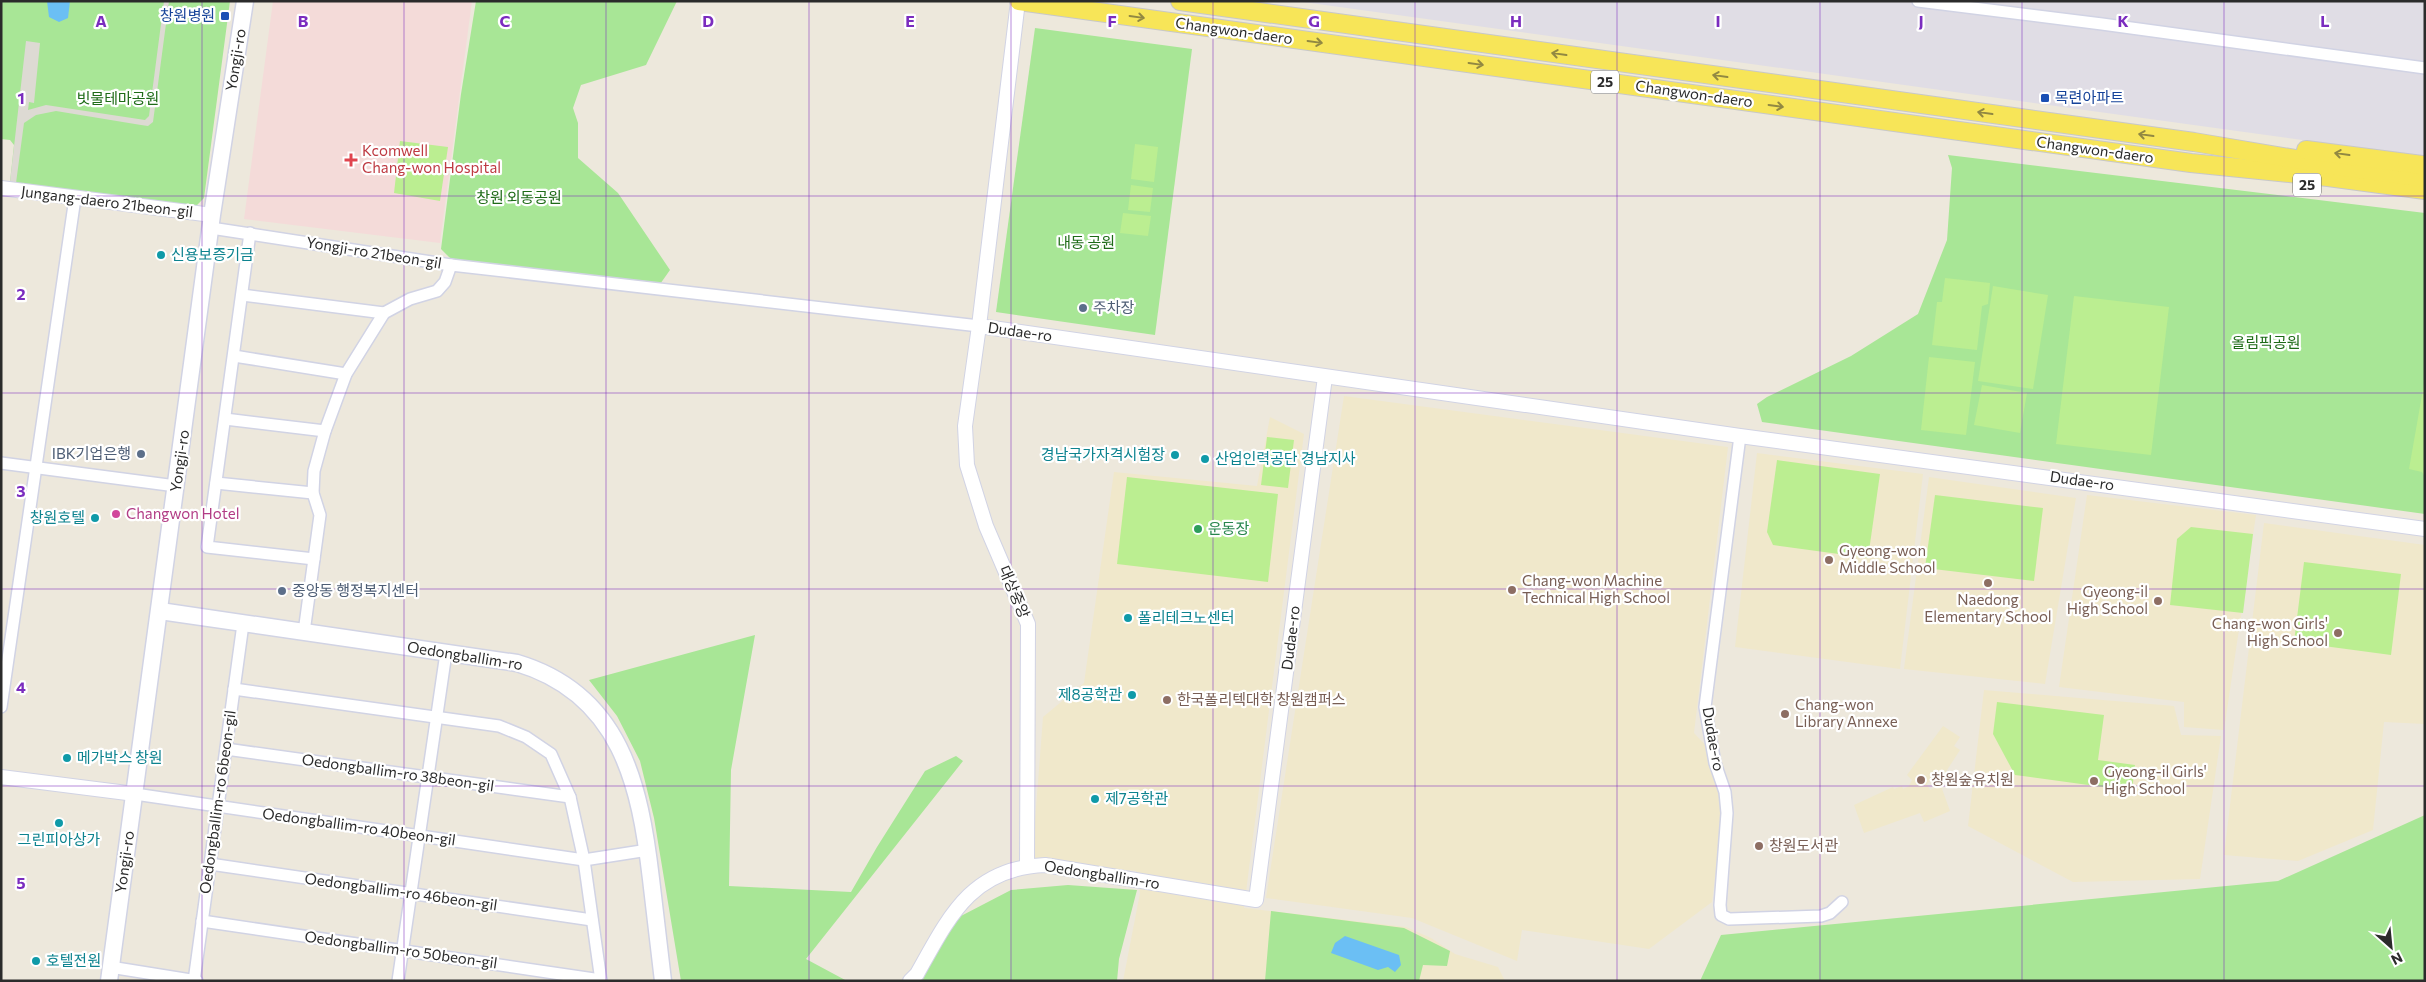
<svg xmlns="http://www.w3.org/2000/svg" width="2426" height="982" viewBox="0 0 2426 982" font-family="Commissioner,'Noto Sans KR',sans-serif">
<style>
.industrial{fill:#e0dde5}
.education{fill:#f0e8cb}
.medical{fill:#f4dbd9}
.green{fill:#a8e696}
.pitch{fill:#bbee91}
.plaza{fill:#dddad3}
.water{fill:#6bbff4}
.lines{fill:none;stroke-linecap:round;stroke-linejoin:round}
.minor-casing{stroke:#d1d3e4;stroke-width:14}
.tertiary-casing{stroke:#d1d3e4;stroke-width:16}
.secondary-casing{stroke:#d1d3e4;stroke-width:19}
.primary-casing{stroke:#c8c8c8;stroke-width:20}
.minor{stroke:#fff;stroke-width:11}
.tertiary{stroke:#fff;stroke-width:14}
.secondary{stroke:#fff;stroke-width:16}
.primary{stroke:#f7e558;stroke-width:18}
.oneway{stroke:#918842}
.grid{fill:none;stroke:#7b2cbf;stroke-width:1;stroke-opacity:0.55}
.transit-dot{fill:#1a4fb4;stroke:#fff;stroke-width:2}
.health-dot{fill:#e0444e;stroke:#fff;stroke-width:2}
.culture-dot{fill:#0f9aa8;stroke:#fff;stroke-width:2}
.service-dot{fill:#5c6f8a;stroke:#fff;stroke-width:2}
.hotel-dot{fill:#d1479c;stroke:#fff;stroke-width:2}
.leisure-dot{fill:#2e9e5b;stroke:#fff;stroke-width:2}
.education-dot{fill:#8d6e63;stroke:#fff;stroke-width:2}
.labels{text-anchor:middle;stroke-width:4.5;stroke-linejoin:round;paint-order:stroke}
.shield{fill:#fff;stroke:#6b6b6b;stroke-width:1}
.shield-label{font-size:14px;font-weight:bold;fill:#2b2b2b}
.transit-label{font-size:15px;fill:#164399;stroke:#fff;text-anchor:end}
.street-label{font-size:15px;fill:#2b2b2b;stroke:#fff}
.park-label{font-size:15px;fill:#1e6b17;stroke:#fff}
.health-label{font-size:15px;fill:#be3a42;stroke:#fff;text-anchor:start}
.culture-label{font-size:15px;fill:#0d838f;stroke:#fff;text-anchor:start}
.service-label{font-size:15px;fill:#4e5e75;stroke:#fff;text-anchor:start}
.hotel-label{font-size:15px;fill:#b23c85;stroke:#fff;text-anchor:start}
.leisure-label{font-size:15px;fill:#27864d;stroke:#fff;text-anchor:start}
.education-label{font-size:15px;fill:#785e54;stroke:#fff;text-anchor:start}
.grid-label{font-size:16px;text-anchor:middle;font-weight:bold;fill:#7b2cbf;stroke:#fff;stroke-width:4.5;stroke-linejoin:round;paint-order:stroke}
</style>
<rect width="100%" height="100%" fill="#ede8dc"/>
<!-- industrial -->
<polygon class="industrial" points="1296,1 2425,1 2425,157"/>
<!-- education -->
<g class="education">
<polygon points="1344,396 1728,447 1694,733 1709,749 1723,810 1712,902 1649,949 1522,930 1517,961 1412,918 1266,898"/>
<polygon points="1270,417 1304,434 1244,908 1406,927 1431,938 1455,954 1498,967 1505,981 1123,981 1140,893 1136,871 1032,860 1043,717 1084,683 1114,472 1257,486"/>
<polygon points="1757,453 1923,474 1900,669 1735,647"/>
<polygon points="1929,477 2076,498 2045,684 1904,669"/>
<polygon points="2087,495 2256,515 2224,730 2184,727 2184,702 2059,687"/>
<polygon points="2264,523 2425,545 2425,724 2384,722 2373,830 2298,861 2224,855"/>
<polygon points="1984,690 2174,706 2181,735 2221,736 2200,879 2073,882 1968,826"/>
<polygon points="1943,726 1960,737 1954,746 1960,750 1938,784 1932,779 1927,784 1930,790 1941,786 1950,811 1924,822 1920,813 1864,833 1854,805 1893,787 1894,789 1902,786 1903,789 1909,786 1912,780 1907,775"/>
</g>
<!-- medical -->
<polygon class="medical" points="273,1 472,1 440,243 244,219"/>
<!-- green -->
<g class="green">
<polygon points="1,1 230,1 204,198 197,205 186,207 10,182 14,145 10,140 1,139"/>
<polygon points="476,1 677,1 646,65 581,85 573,108 578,123 578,158 618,193 670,270 658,287 454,262 441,249 461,94"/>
<polygon points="1035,28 1192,49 1155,335 996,312"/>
<polygon points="1948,155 2425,213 2425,514 1762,422 1757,404 1767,397 1851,356 1918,314 1947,240 1952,168"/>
<polygon points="755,635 731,770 729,886 851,892 877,847 925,771 956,756 963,761 806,959 847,981 681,981 654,818 640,761 617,716 589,680"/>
<polygon points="2425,815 2425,981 1700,981 1721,935 2278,881"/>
<polygon points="1068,885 1137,890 1119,959 1117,981 907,981 959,917 1011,890"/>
<polygon points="1271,911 1404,928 1450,951 1447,966 1423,965 1419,981 1265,981"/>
</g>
<!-- pitch -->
<g class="pitch">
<polygon points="400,141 448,147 440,201 394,193"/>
<polygon points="1135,144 1158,147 1154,182 1131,179"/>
<polygon points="1131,185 1153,188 1150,212 1128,210"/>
<polygon points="1123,213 1151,216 1148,236 1120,233"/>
<polygon points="1945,278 1990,283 1988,304 1982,306 1977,350 1932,345 1937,302 1942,302"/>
<polygon points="1993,286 2048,295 2033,389 1978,381"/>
<polygon points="2074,296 2169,307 2151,455 2056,444"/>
<polygon points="1929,357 1975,362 1966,435 1921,430"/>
<polygon points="2425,378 2425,477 2422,472 2409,469"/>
<polygon points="1982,385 2027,393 2020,433 1974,425"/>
<polygon points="1267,437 1294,440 1288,488 1261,485"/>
<polygon points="1777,460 1880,474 1868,558 1773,545 1767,532"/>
<polygon points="1127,477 1278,494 1268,582 1117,564"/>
<polygon points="1935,495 2043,508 2034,581 1925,568"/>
<polygon points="2191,527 2253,534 2243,613 2170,605 2177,539"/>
<polygon points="2304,562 2401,574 2391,655 2294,642"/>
<polygon points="1997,702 2104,715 2098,760 2135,765 2132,791 2015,775 1993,734"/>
</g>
<!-- plaza -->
<polygon class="plaza" points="164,1 169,1 153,122 148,126 141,125 56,111 36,115 24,123 16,183 10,182 26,41 40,43 34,103 29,102 28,110 46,105 145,120 149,116"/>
<!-- water -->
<g class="water">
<polygon points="47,1 70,1 68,18 59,22 49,17"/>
<polygon points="1345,936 1399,955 1401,965 1395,972 1388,967 1378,970 1331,953 1335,943"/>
</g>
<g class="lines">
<defs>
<g id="minor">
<polyline points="1918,1 2102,24 2425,68"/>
<polyline points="211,228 451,265 445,282 437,291 410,299 384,313 346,374 325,431 314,471 313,493 320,515 304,632"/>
<polyline points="250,233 207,547 314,559"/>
<polyline points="451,265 979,326"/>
<polyline points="242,295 384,313"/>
<polyline points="234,356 346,374"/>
<polyline points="225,419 325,431"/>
<polyline points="1740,436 1705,707 1715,763 1725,792 1727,813 1720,905 1721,915 1729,919 1821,916 1830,913 1842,902"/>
<polyline points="1,463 176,486"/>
<polyline points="216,483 313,493"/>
<polyline points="234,689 499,726 526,737 551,754 570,797 584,860 601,981"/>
<polyline points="1,707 75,198"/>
<polyline points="226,749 570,797"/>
<polyline points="135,794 584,860 648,850"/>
<polyline points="210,864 592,920"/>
<polyline points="202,921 601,980"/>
<polyline points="110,967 197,981"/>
<polyline points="194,981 243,624"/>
<polyline points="398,981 446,653"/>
</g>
<g id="tertiary">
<polyline points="1018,1 979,326 1740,436 2425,529"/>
<polyline points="1,188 212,215"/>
<polyline points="979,326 965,426 967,465 986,526 1028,624 1027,866"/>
<polyline points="1,777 135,794"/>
<path d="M910 981 917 974C949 917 971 868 1045 865L1256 900 1325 377"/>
</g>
<g id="secondary">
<path d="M160 611 517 663C621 694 640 785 651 879 655 913 659 947 663 981"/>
<polyline points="109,981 212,215 245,1"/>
</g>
<g id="primary">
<polyline points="1019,1 2191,163 2328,177 2425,190"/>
<polyline points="1180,1 2194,142 2331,165 2425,178"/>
<polyline points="2306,150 2422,165"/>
</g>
</defs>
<!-- minor casing -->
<use href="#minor" class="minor-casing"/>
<!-- tertiary casing -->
<use href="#tertiary" class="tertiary-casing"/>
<!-- secondary casing -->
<use href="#secondary" class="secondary-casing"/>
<!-- primary casing -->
<use href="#primary" class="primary-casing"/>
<!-- minor -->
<use href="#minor" class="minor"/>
<!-- tertiary -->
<use href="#tertiary" class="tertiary"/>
<!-- secondary -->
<use href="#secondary" class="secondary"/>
<!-- primary -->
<use href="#primary" class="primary"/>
</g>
<!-- one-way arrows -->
<defs><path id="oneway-shaft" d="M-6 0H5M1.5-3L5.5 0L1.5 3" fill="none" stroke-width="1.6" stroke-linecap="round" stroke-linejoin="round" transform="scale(1.25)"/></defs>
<g class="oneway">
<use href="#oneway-shaft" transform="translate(1137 17) rotate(8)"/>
<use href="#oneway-shaft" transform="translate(1315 42) rotate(8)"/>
<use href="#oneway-shaft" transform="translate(1559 54) rotate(-172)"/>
<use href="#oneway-shaft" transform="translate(1476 64) rotate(8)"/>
<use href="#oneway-shaft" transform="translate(1720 76) rotate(-172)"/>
<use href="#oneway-shaft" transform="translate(1776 106) rotate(8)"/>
<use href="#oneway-shaft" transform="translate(1985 113) rotate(-172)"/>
<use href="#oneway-shaft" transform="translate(2146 135) rotate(-172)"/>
<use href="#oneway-shaft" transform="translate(2342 154) rotate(-172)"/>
</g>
<!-- grid -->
<path class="grid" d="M202 1V981M404 1V981M606 1V981M809 1V981M1011 1V981M1213 1V981M1415 1V981M1617 1V981M1820 1V981M2022 1V981M2224 1V981M1 196H2425M1 393H2425M1 589H2425M1 786H2425"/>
<!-- markers -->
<g class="transit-dot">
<rect x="220" y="11" width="10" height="10" rx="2.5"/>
<rect x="2040" y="93" width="10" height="10" rx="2.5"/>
</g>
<path class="health-dot" d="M348.5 152.5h5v5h5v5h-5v5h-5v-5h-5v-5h5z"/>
<g class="culture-dot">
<circle cx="161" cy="255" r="5"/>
<circle cx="1175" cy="455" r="5"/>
<circle cx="1205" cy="459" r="5"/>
<circle cx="95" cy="518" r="5"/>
<circle cx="1128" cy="618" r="5"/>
<circle cx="1132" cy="695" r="5"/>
<circle cx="67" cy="758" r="5"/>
<circle cx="1095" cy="799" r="5"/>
<circle cx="59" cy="823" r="5"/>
<circle cx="36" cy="961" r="5"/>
</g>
<g class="service-dot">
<circle cx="1083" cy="308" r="5"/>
<circle cx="141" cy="454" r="5"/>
<circle cx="282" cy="591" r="5"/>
</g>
<circle class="hotel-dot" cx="116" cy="514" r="5"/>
<circle class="leisure-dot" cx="1198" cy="529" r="5"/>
<g class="education-dot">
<circle cx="1829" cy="560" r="5"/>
<circle cx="1988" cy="583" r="5"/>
<circle cx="1512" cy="590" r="5"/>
<circle cx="2158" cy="601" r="5"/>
<circle cx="2338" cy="633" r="5"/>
<circle cx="1167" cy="700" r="5"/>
<circle cx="1785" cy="714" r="5"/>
<circle cx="1921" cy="780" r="5"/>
<circle cx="2094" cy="781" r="5"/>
<circle cx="1759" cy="846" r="5"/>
</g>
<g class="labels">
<!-- shield labels -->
<g class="shield">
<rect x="1591" y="70.5" width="28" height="23" rx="4"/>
<rect x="2293" y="173.5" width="28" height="23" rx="4"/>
</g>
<g class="shield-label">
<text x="1605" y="87">25</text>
<text x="2307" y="190">25</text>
</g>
<!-- transit labels -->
<g class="transit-label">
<text x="215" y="21">창원병원</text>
<text x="2055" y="103" text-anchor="start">목련아파트</text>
</g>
<!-- street labels -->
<g class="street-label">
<text transform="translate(1234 31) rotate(8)" y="5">Changwon-daero</text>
<text transform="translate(236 60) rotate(-81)" y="5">Yongji-ro</text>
<text transform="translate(1694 94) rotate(8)" y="5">Changwon-daero</text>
<text transform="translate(2095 150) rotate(8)" y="5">Changwon-daero</text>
<text transform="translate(107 202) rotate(7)" y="5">Jungang-daero 21beon-gil</text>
<text transform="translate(374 253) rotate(9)" y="5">Yongji-ro 21beon-gil</text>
<text transform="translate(1020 332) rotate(8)" y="5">Dudae-ro</text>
<text transform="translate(180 461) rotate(-82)" y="5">Yongji-ro</text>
<text transform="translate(2082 481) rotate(8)" y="5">Dudae-ro</text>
<text transform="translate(1014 592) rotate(67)" y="5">대상중앙</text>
<text transform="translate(1291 638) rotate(-83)" y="5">Dudae-ro</text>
<text transform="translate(465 656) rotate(9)" y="5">Oedongballim-ro</text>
<text transform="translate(1713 739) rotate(80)" y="5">Dudae-ro</text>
<text transform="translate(398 773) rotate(8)" y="5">Oedongballim-ro 38beon-gil</text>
<text transform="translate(218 802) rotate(-82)" y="5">Oedongballim-ro 6beon-gil</text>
<text transform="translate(359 827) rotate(8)" y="5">Oedongballim-ro 40beon-gil</text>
<text transform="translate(125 862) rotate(-82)" y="5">Yongji-ro</text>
<text transform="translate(1102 875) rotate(9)" y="5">Oedongballim-ro</text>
<text transform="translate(401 892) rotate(8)" y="5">Oedongballim-ro 46beon-gil</text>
<text transform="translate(401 950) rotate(8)" y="5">Oedongballim-ro 50beon-gil</text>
</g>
<!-- park labels -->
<g class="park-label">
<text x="118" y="104">빗물테마공원</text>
<text x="519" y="203">창원 외동공원</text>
<text x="1086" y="248">내동 공원</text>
<text x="2266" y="348">올림픽공원</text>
</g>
<!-- health labels -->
<g class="health-label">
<text x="362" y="156">Kcomwell<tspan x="362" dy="17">Chang-won Hospital</tspan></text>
</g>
<!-- culture labels -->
<g class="culture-label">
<text x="171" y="260">신용보증기금</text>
<text x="1165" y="460" text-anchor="end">경남국가자격시험장</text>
<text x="1215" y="464">산업인력공단 경남지사</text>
<text x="85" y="523" text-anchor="end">창원호텔</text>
<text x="1138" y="623">폴리테크노센터</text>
<text x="1122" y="700" text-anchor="end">제8공학관</text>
<text x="77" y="763">메가박스 창원</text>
<text x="1105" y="804">제7공학관</text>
<text x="59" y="845" text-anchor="middle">그린피아상가</text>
<text x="46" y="966">호텔전원</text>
</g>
<!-- service labels -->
<g class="service-label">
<text x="1093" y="313">주차장</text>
<text x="131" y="459" text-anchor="end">IBK기업은행</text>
<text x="292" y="596">중앙동 행정복지센터</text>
</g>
<!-- hotel labels -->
<g class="hotel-label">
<text x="126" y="519">Changwon Hotel</text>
</g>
<!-- leisure labels -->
<g class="leisure-label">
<text x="1208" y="534">운동장</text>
</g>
<!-- education labels -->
<g class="education-label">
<text x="1839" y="556">Gyeong-won<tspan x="1839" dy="17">Middle School</tspan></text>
<text x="1522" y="586">Chang-won Machine<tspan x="1522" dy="17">Technical High School</tspan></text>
<text x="2148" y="597" text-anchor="end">Gyeong-il<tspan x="2148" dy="17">High School</tspan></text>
<text x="1988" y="605" text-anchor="middle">Naedong<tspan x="1988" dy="17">Elementary School</tspan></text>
<text x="2328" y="629" text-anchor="end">Chang-won Girls'<tspan x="2328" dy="17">High School</tspan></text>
<text x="1177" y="705">한국폴리텍대학 창원캠퍼스</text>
<text x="1795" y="710">Chang-won<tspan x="1795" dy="17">Library Annexe</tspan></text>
<text x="2104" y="777">Gyeong-il Girls'<tspan x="2104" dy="17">High School</tspan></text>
<text x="1931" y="785">창원숲유치원</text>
<text x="1769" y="851">창원도서관</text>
</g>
</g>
<g class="grid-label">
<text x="101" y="27">A</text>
<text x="303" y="27">B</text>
<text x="505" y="27">C</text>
<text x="708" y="27">D</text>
<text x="910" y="27">E</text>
<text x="1112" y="27">F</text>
<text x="1314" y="27">G</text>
<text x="1516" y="27">H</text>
<text x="1718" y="27">I</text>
<text x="1921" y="27">J</text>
<text x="2123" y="27">K</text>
<text x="2325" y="27">L</text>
<text x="21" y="104">1</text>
<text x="21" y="300">2</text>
<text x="21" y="497">3</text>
<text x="21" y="693">4</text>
<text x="21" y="889">5</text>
</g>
<!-- border -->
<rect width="2426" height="982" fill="none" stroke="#2b2b2b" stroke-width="5"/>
<!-- north arrow -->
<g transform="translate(2391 947) rotate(153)" stroke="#ffffff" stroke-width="4" paint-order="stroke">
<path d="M0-4L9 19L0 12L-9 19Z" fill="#2b2b2b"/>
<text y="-8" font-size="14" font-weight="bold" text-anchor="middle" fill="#2b2b2b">N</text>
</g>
</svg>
